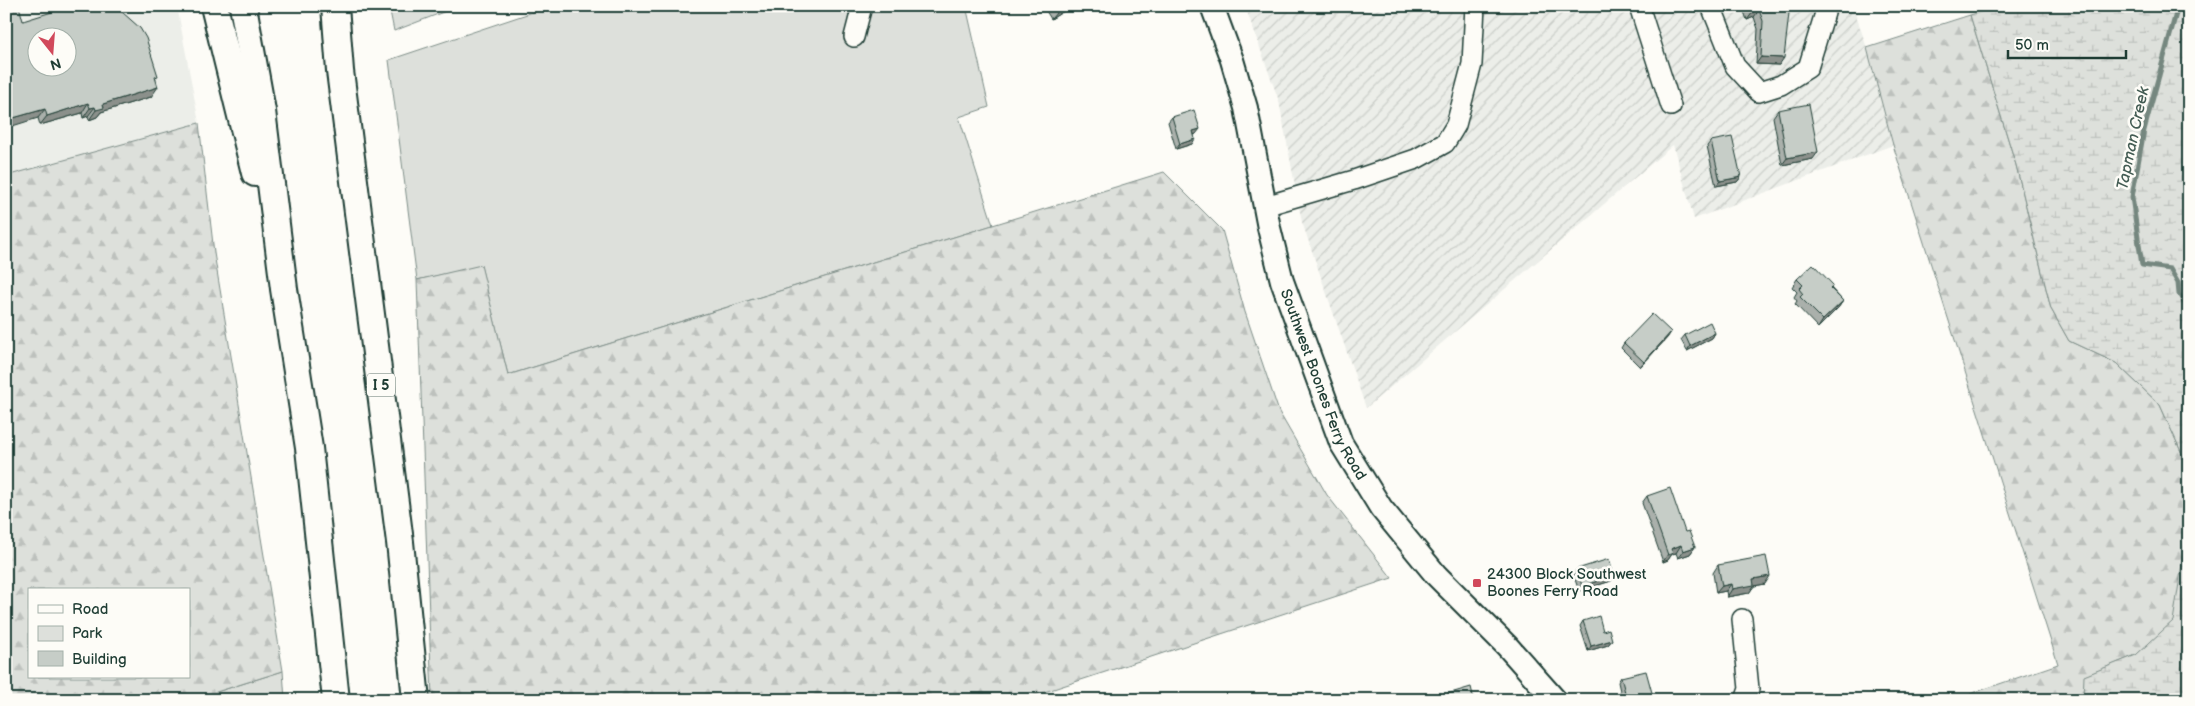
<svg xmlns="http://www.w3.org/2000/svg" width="2195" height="706" viewBox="0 0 2195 706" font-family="'Balsamiq Sans',sans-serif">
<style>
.built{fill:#eceee9;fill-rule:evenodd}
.industrial{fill:url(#industrial-furrows)}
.green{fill:#dde0db;stroke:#7e8e88}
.forest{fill:url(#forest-firs);stroke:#7e8e88;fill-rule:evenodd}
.wetland{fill:url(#wetland-marsh);stroke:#7e8e88}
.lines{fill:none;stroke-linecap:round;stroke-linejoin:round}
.stream{stroke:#75877f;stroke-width:5}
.minor-casing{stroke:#1f3d34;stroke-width:22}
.major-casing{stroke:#1f3d34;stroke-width:26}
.highway-casing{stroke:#1f3d34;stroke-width:30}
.minor{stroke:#fdfcf7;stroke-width:19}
.major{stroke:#fdfcf7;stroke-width:22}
.highway{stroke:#fdfcf7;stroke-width:26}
.wall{fill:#aab0ab;stroke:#1f3d34}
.shaded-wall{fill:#8b908b;stroke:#1f3d34}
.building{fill:#c6cdc7;stroke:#1f3d34;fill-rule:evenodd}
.poi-dot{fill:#d1495b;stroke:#fdfcf7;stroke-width:2}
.labels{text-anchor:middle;stroke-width:5;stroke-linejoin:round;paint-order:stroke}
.shield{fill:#fdfcf7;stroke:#62766e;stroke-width:1}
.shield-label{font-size:14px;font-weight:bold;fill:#1f3d34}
.street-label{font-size:15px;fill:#1f3d34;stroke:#fdfcf7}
.poi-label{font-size:15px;fill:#1f3d34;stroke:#fdfcf7;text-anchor:start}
.water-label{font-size:16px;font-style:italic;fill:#435c53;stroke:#fdfcf7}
</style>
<defs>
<pattern id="industrial-furrows" width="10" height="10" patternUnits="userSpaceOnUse" patternTransform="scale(1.25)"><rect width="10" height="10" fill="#eceee9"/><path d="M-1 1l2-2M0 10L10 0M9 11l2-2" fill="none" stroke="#cacdc8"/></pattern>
<pattern id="forest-firs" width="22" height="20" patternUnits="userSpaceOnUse" patternTransform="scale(1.25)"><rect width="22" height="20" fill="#dde0db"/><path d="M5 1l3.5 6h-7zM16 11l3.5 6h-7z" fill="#bdc1bd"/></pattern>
<pattern id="wetland-marsh" width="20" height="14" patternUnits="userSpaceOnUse" patternTransform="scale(1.25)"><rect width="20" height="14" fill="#dde0db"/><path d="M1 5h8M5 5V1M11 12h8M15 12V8" fill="none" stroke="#bdc1bd"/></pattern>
</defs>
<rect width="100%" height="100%" fill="#fdfcf7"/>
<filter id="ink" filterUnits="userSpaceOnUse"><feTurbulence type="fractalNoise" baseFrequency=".02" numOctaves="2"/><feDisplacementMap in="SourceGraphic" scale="10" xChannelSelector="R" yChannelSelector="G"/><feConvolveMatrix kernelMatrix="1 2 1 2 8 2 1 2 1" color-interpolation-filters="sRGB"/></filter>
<g filter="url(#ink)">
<!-- built -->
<path class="built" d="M6 6H177L199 123 6 184ZM38 38H68V68H38Z"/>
<!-- industrial -->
<polygon class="industrial" points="1245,6 1853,6 1867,48 1893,145 1694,219 1673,145 1366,408 1302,222 1279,101"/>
<!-- green -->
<g class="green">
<polygon points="389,6 459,6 394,31"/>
<polygon points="551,6 966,6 989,107 959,117 993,225 508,375 481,266 417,280 389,60"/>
<polygon points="283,671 285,700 191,700"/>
</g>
<!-- forest -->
<g class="forest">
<polygon points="1970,15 2016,165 2051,309 2069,341 2116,363 2160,405 2184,458 2189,520 2174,621 2136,655 2085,676 2083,700 1971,700 1970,694 2058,664 1893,145 1867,48"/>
<path d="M199 123 214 253 283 671 191 700H6V176ZM29 590H189V677H29Z"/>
<polygon points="1164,172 1222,230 1245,312 1279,412 1327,495 1392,578 1020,700 432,700 417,280 481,265 508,375"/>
</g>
<!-- wetland -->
<g class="wetland">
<polygon points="2003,6 2189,6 2189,510 2184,458 2160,405 2116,363 2069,341 2051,309 2016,165 1970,15"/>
<polygon points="2189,520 2189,700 2083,700 2084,676 2136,655 2173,621"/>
</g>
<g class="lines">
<!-- stream -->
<polyline class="stream" points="2178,6 2144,130 2132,197 2142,265 2170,269 2178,283 2179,294 2189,310"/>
<defs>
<g id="minor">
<polyline points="1639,6 1671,106"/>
<polyline points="1711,6 1735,66 1759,92 1781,85 1808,68 1825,13 1823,6"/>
<polyline points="854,37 862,6"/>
<polyline points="1265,206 1354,180 1416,159 1445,143 1456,125 1472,64 1475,6"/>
<polyline points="1742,619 1749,689 1745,700"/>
</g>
<g id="major">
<path id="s1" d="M1212 6 1232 60 1246 108 1269 228 1282 281 1341 443 1381 508 1436 575 1507 646 1555 700"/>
</g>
<g id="highway">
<polyline points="214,6 255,173"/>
<polyline points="243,6 262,111 284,289 309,448 336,700"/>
<polyline points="335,6 340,71 400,542 416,700"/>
</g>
</defs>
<!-- minor casing -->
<use href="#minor" class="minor-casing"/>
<!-- major casing -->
<use href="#major" class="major-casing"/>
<!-- highway casing -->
<use href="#highway" class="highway-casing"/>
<!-- minor -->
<use href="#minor" class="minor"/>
<!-- major -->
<use href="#major" class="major"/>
<!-- highway -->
<use href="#highway" class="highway"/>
</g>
<!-- wall -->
<g class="wall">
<polygon points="1043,6 1072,6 1051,19"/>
<polygon points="1742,6 1787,6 1779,65 1756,64 1758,29 1754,17 1747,20"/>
<polygon points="23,21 156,79 151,97 101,112 97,117 89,120 88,116 83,118 82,113 40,125 38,118"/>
<polygon points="1778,110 1813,159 1782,165 1773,117"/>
<polygon points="1172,117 1196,134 1194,135 1192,144 1176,149 1168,122"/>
<polygon points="1711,141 1741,177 1737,182 1716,186 1707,146"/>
<polygon points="1797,279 1833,285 1831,288 1843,301 1838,308 1818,328 1795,304 1797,301 1794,297 1797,292 1792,287"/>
<polygon points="1715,333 1712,338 1687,351 1681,340 1685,335"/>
<polygon points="1668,337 1640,367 1621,348 1624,343"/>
<polygon points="1647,496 1685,532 1695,547 1690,554 1678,558 1676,553 1672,554 1668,560 1663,562 1642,503"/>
<polygon points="1718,565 1765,584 1754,586 1749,593 1727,597 1726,591 1716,593 1713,573"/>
<polygon points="1577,569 1614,576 1611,581 1579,591 1573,574"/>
<polygon points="1583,621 1603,631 1612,640 1608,645 1588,651 1580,626"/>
<polygon points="1621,677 1654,700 1622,700 1618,682"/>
<polygon points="1444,695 1474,700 1441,700"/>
</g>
<!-- shaded-wall -->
<g class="shaded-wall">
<polygon points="1066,6 1072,6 1051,19 1057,12"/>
<polygon points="1759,10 1754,17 1747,20 1753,12"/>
<polygon points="1761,57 1784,58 1779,65 1756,64"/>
<polygon points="158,87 151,97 101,112 97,117 89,120 96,110 103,104"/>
<polygon points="88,103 82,113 40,125 47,116"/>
<polygon points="95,107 88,116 83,118 90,108"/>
<polygon points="45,109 38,118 6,128 6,120"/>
<polygon points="1200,129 1196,134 1189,136 1193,131"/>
<polygon points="1195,139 1192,144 1176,149 1180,144"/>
<polygon points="1818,152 1813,159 1782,165 1787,158"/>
<polygon points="1741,177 1737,182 1716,186 1720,181"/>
<polygon points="1843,301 1838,308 1818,328 1823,320"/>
<polygon points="1671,332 1668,337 1640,367 1644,362"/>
<polygon points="1715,333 1712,338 1687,351 1690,346"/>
<polygon points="1681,545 1676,553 1672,554 1668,560 1663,562 1671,549"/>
<polygon points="1695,547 1690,554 1678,558 1683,551"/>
<polygon points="1614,576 1611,581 1579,591 1582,586"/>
<polygon points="1770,576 1765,584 1754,586 1749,593 1727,597 1732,589 1753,579"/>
<polygon points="1731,584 1726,591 1716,593 1722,586"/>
<polygon points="1612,640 1608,645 1588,651 1591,646"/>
</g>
<!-- building -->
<g class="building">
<path d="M19 6 23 21 71 6H108L122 12 140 28 146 38 158 76 155 77 158 87 103 104 104 108 96 110 95 107 90 108 88 103 47 116 45 109 6 120V10ZM38 38H68V68H38Z"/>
<polygon points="1053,6 1066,6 1057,12"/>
<polygon points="1750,6 1787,6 1789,13 1784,58 1761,57 1763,21 1759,10 1753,12"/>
<polygon points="1809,104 1818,152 1787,158 1778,110"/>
<polygon points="1194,110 1200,129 1193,131 1195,139 1180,144 1172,117"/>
<polygon points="1732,137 1741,177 1720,181 1711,141"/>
<polygon points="1813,264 1833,285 1830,288 1843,301 1823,320 1800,297 1803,294 1799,289 1803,285 1797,279"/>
<polygon points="1652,314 1671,332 1644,362 1624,343"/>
<polygon points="1710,322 1715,333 1690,346 1685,335"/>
<polygon points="1670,488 1685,532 1689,531 1695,547 1683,551 1681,545 1671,549 1673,553 1668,555 1647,496"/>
<polygon points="1766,556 1770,576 1753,579 1754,585 1732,589 1731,584 1722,586 1718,565"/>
<polygon points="1609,559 1614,576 1582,586 1577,569"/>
<polygon points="1599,616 1603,631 1609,629 1612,640 1591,646 1583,621"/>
<polygon points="1646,671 1654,700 1627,700 1621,677"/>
<polygon points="1471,687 1474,700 1445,700 1444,695"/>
</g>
</g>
<!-- markers -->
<rect class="poi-dot" x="1472" y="578" width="10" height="10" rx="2.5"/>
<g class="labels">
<!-- shield labels -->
<rect class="shield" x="367" y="373.5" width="28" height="23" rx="4"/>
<g class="shield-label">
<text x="381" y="390">I 5</text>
</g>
<!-- street labels -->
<g class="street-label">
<text dy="5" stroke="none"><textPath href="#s1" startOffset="396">Southwest Boones Ferry Road</textPath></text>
</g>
<!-- poi labels -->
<g class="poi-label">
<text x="1487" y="579">24300 Block Southwest<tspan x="1487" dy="17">Boones Ferry Road</tspan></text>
</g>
<!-- water labels -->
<g class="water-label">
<text transform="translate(2132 138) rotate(-78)" y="6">Tapman Creek</text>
</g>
</g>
<!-- margin -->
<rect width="2195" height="706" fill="none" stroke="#fdfcf7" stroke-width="25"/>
<rect x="12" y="12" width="2170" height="681" fill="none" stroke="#1f3d34" stroke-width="2" filter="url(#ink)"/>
<!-- legend -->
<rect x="28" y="588" width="162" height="90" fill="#fdfcf7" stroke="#a4b0a9"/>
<rect x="38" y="605" width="25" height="8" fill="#fdfcf7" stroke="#a4b0a9"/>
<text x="72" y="614" font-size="15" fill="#1f3d34">Road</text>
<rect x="38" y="626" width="25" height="15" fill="#dde0db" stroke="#a4b0a9"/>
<text x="72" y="638" font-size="15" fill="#1f3d34">Park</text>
<rect x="38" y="651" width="25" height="15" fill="#c6cdc7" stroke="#a4b0a9"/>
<text x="72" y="664" font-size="15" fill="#1f3d34">Building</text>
<!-- north arrow -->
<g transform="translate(52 52) rotate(163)"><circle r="24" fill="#fdfcf7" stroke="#a4b0a9"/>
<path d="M0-4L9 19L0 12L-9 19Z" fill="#d1495b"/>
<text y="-8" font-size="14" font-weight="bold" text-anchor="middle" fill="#1f3d34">N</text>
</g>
<!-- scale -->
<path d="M2008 50v8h118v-8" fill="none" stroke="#1f3d34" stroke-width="2.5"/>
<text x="2015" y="50" font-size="15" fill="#1f3d34" stroke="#fdfcf7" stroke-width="4" paint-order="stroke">50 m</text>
</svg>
